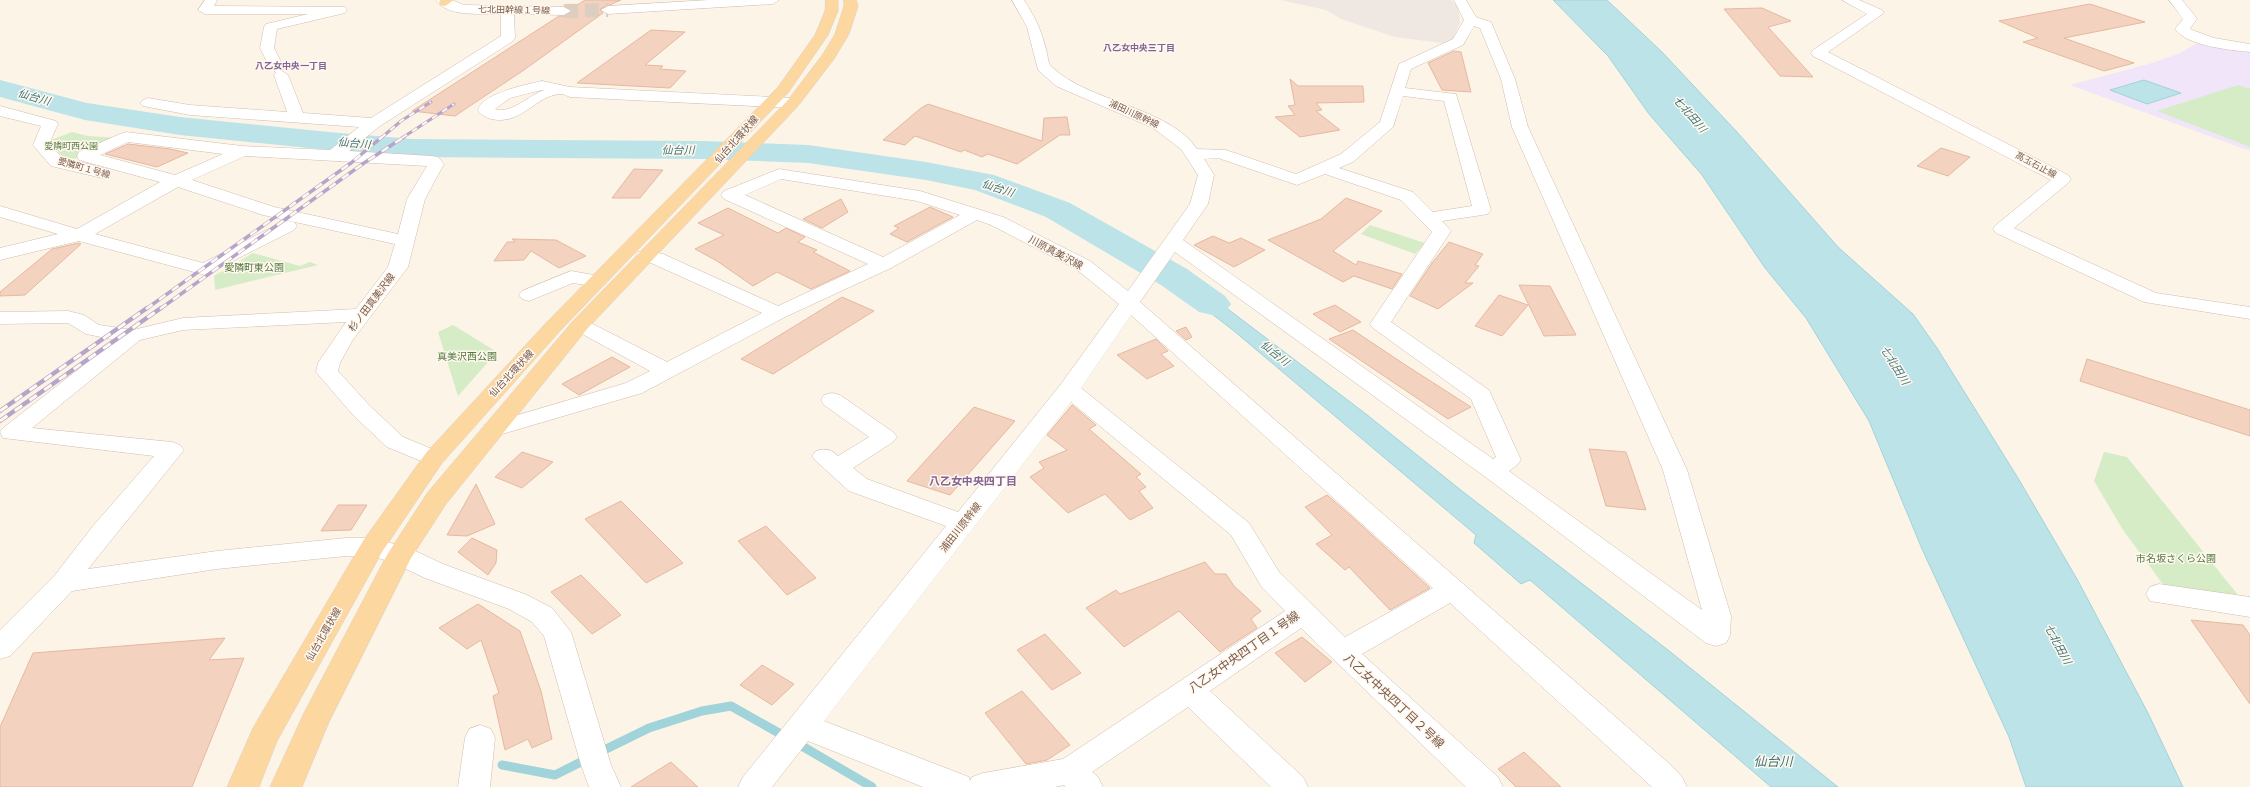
<svg xmlns="http://www.w3.org/2000/svg" width="2250" height="787" viewBox="0 0 2250 787" font-family="'Archivo Narrow','Noto Sans JP',sans-serif">
<style>
.industrial{fill:#eee7e2}
.education{fill:#f1e5fa}
.green{fill:#d6ecc6}
.water{fill:#bce3e8;stroke:#a1d3da}
.lines{fill:none;stroke-linecap:round;stroke-linejoin:round}
.stream{stroke:#a1d3da;stroke-width:9}
.river{fill:#bce3e8;fill-rule:evenodd}
.building{fill:#f3d2bf;stroke:#e7b89f}
.minor-tunnel{stroke:#dccec1;stroke-width:14;stroke-dasharray:14 7;stroke-linecap:butt}
.minor-casing{stroke:#d0bcad;stroke-width:1}
.major-casing{stroke:#d9d1cd;stroke-width:1}
.minor{fill:#fff;fill-rule:evenodd}
.major{fill:#fdd7a0;fill-rule:evenodd}
.rail-far2-casing{stroke:#b7a5c8;stroke-width:3}
.rail-far1-casing{stroke:#b7a5c8;stroke-width:3.5}
.rail-casing{stroke:#b7a5c8;stroke-width:4.5}
.rail-far2{stroke:#fff8ef;stroke-width:2;stroke-dasharray:6;stroke-linecap:butt}
.rail-far1{stroke:#fff8ef;stroke-width:2.5;stroke-dasharray:8;stroke-linecap:butt}
.rail{stroke:#fff8ef;stroke-width:3;stroke-dasharray:9;stroke-linecap:butt}
.labels{text-anchor:middle;stroke-width:3;stroke-linejoin:round;paint-order:stroke}
.far-street-label{font-size:9px;fill:#795a4b;stroke:#fff8ef}
.far-neighbourhood-label{font-size:9px;font-weight:bold;fill:#826395;stroke:#fff8ef}
.far-park-label{font-size:9px;fill:#52793f;stroke:#fff8ef}
.street-label{font-size:10px;fill:#795a4b;stroke:#fff8ef}
.park-label{font-size:10px;fill:#52793f;stroke:#fff8ef}
.water-label{font-size:11px;font-style:italic;fill:#3d767e;stroke:#fff8ef}
.neighbourhood-label{font-size:11px;font-weight:bold;fill:#826395;stroke:#fff8ef}
.near-street-label{font-size:12px;fill:#795a4b;stroke:#fff8ef}
.near-water-label{font-size:13px;font-style:italic;fill:#3d767e;stroke:#fff8ef}
</style>
<rect width="100%" height="100%" fill="#fdf4e8"/>
<!-- industrial -->
<polygon class="industrial" points="1281,0 1451,0 1458,7 1460,23 1450,44 1395,37 1341,19 1326,10"/>
<!-- education -->
<polygon class="education" points="2199,42 2250,52 2250,151 2070,85 2152,63 2178,54"/>
<!-- green -->
<g class="green">
<polygon points="2238,85 2250,89 2250,147 2157,111"/>
<path d="M72 132 88 136 119 138C108 143 83 158 73 159 63 160 54 149 51 140Z"/>
<polygon points="1370,225 1425,243 1415,254 1361,234"/>
<polygon points="253,253 300,266 310,262 318,265 215,290 214,276"/>
<polygon points="453,325 497,352 458,396 438,332"/>
<polygon points="2104,452 2127,457 2238,595 2165,587 2123,530 2094,481"/>
</g>
<!-- water -->
<g class="water">
<polygon points="1553,0 1607,0 1662,52 1737,132 1838,247 1913,314 1937,348 2018,478 2077,579 2148,713 2183,787 2026,787 2009,737 1922,549 1869,421 1806,318 1765,268 1702,175 1649,114 1608,56"/>
<polygon points="2144,80 2181,93 2147,104 2110,90"/>
<polygon points="1170,265 1366,414 1462,491 1668,650 1838,787 1771,787 1530,580 1521,584 1474,543 1476,535 1234,331 1190,297 1161,278"/>
</g>
<g class="lines">
<!-- stream -->
<g class="stream">
<polyline points="795,742 872,787"/>
<polyline points="598,753 649,728 702,711 731,706 786,737"/>
<polyline points="502,765 555,775 587,759"/>
</g>
<!-- river -->
<polygon class="river" points="0,80 87,103 180,117 329,132 412,139 703,141 808,145 926,162 994,175 1070,203 1187,269 1225,296 1231,304 1225,312 1212,315 1199,312 1161,285 1046,217 975,190 926,180 808,163 703,159 412,157 329,150 180,135 85,120 0,97"/>
</g>
<!-- building -->
<g class="building">
<polygon points="585,0 621,0 600,9 603,13 524,70 455,116 412,111 559,16 565,16 572,12 571,9"/>
<polygon points="2090,4 2145,22 2064,38 2134,63 2104,71 2023,42 2038,38 1999,21"/>
<polygon points="1762,8 1791,21 1768,27 1813,77 1780,76 1724,9"/>
<polygon points="651,30 685,32 645,65 663,66 660,69 686,71 670,88 577,83"/>
<polygon points="1454,51 1461,52 1471,92 1442,90 1428,63"/>
<polygon points="1290,79 1298,86 1363,86 1364,102 1316,103 1322,110 1316,111 1340,130 1300,137 1275,117 1295,115 1288,106 1295,105"/>
<polygon points="928,104 1042,141 1044,118 1067,117 1070,135 1060,135 1017,164 988,154 982,157 964,150 961,152 915,136 905,145 883,140 921,108"/>
<polygon points="128,144 170,149 188,153 157,167 105,154"/>
<polygon points="1941,148 1970,157 1948,176 1917,166"/>
<polygon points="634,169 663,170 640,198 612,198"/>
<polygon points="1346,198 1382,211 1333,251 1356,265 1358,261 1402,274 1392,289 1354,276 1343,282 1268,240 1321,219"/>
<polygon points="841,199 848,212 822,228 803,219"/>
<polygon points="930,207 953,217 907,242 890,234 899,228 894,226"/>
<polygon points="728,208 778,233 786,228 805,237 798,242 817,250 813,252 850,271 811,289 777,272 753,286 717,261 695,249 724,235 698,223"/>
<polygon points="1213,236 1229,243 1241,238 1265,250 1234,267 1194,245"/>
<polygon points="512,239 556,240 586,256 559,268 531,251 524,260 494,261 507,242 515,242"/>
<polygon points="1449,242 1483,254 1475,265 1479,266 1465,283 1473,283 1438,309 1410,296 1432,263"/>
<polygon points="79,243 81,244 25,295 0,296 0,292 52,249"/>
<polygon points="1519,285 1550,286 1576,335 1544,336"/>
<polygon points="1499,295 1528,305 1502,336 1475,326"/>
<polygon points="842,297 874,311 773,374 741,359"/>
<polygon points="1335,305 1361,322 1340,332 1313,314"/>
<polygon points="1186,327 1192,337 1186,340 1176,331"/>
<polygon points="1353,330 1407,366 1471,407 1448,419 1329,339"/>
<polygon points="1156,339 1168,351 1161,354 1174,366 1147,379 1117,355"/>
<polygon points="612,357 630,367 579,395 562,384"/>
<polygon points="2087,359 2250,410 2250,436 2080,381"/>
<polygon points="1072,405 1096,425 1089,429 1141,474 1136,477 1146,487 1139,491 1153,508 1130,520 1105,494 1068,513 1030,477 1044,468 1039,462 1067,450 1047,435"/>
<polygon points="974,407 1015,421 950,495 907,481"/>
<polygon points="1589,449 1626,452 1646,510 1606,506"/>
<polygon points="522,452 553,462 522,488 495,477"/>
<polygon points="476,484 495,524 467,536 447,535"/>
<polygon points="1327,495 1350,515 1430,588 1390,610 1349,567 1345,570 1316,544 1332,535 1305,507"/>
<polygon points="621,501 683,563 646,583 585,519"/>
<polygon points="338,505 367,505 351,530 321,531"/>
<polygon points="766,526 816,578 787,595 738,541"/>
<polygon points="472,538 497,550 496,563 488,575 458,552"/>
<polygon points="1205,562 1215,574 1226,574 1234,586 1261,611 1251,619 1257,628 1220,652 1179,611 1124,647 1086,608 1116,590 1120,594"/>
<polygon points="581,575 621,615 592,634 551,592"/>
<polygon points="478,604 520,631 541,691 552,739 532,748 528,739 505,750 493,696 499,693 481,640 467,649 439,628"/>
<polygon points="2191,620 2243,625 2250,635 2250,704"/>
<polygon points="1045,634 1081,673 1052,690 1017,650"/>
<polygon points="1302,637 1332,662 1305,682 1275,653"/>
<polygon points="225,638 209,660 244,658 192,787 0,787 0,727 33,653"/>
<polygon points="762,665 794,684 772,705 740,685"/>
<polygon points="1022,691 1070,745 1047,760 1026,764 985,713"/>
<polygon points="1524,752 1561,787 1516,787 1498,769"/>
<polygon points="671,762 698,787 631,787"/>
</g>
<g class="lines">
<!-- minor-tunnel -->
<polyline class="minor-tunnel" points="564,11 608,10"/>
<defs>
<g id="minor">
<path d="M205 0H217L214 6 345 7 347 10 345 13 277 29 274 48 284 68 282 71 288 75 303 113 371 118 501 36V14C482 13 448 18 436 0H452L464 5 564 7 571 11 564 15 514 14 515 38 513 41 380 126 349 151 432 156 438 157 444 164 425 199 408 267 352 341 340 363 338 371 369 405 403 437 442 453 446 458 442 463 434 466 426 463 387 447 353 415 316 372 318 363 346 322 183 330 140 340 32 428 172 442 180 445 184 450 88 569 217 551 346 538H372L409 548 443 564 527 595 552 608 571 632 611 765 621 787H589L581 765 544 636 532 622 509 609 425 578 391 562 372 556H346L217 569 72 591 10 656 0 659V630L55 575 93 526 154 456 3 438 0 432 3 428 116 340 86 334 68 323 0 324V312L68 311 84 315 99 325 133 330 183 318 356 309 388 267 395 244 263 215 178 187 95 234 203 263 282 222 288 221 294 222 297 226 294 230 205 275 79 241 0 260V248L58 234 0 217V206L77 229 160 182 79 160 77 156 79 152 120 134 126 132 242 146 330 150 359 127 190 115 143 106 140 103 143 100 148 98 190 105 287 112 274 75 276 72 270 68 260 48 264 27 266 24 308 14H205L198 10ZM128 142 223 154 175 175 100 155ZM245 156 427 166 407 199 398 234 274 207 192 180Z"/>
<polygon points="709,0 779,0 773,4 608,14 601,10 608,6"/>
<path d="M1012 0H1024C1037 21 1041 29 1047 53 1048 58 1048 64 1052 67 1088 102 1169 107 1197 149L1226 150 1296 174 1341 154 1380 122 1399 64 1453 39 1464 20 1454 0H1466L1476 17 1491 22 1515 79 1528 127 1687 470 1731 616 1730 635 1726 643 1716 646 1706 643 1484 476 1175 252 1140 302 1672 766 1682 777 1687 787H1652L1450 603 1362 654 1498 777 1503 787H1466L1301 628 1210 691 1303 777 1308 787H1271L1188 707 1092 772 1098 777 1103 787H1066L1064 785 1055 787H923L808 741 772 787H738L743 777 946 526 849 491 816 461 812 456 816 451C825 448 831 449 838 456L869 437 824 405 821 400 824 395 832 393 840 395 893 432 897 437 893 442 853 468 867 479 958 512 1061 384 1119 304 1076 269 991 225 977 220 891 268 785 317 642 393 492 437 484 435 481 430 484 425 626 383 650 371 573 329 570 325 573 321 580 319 587 321 667 362 762 313 651 263 638 260 636 256 638 252 645 250 663 254 778 306 868 264 724 199 721 195 724 191 779 169 920 191 1003 217 1090 261 1128 291 1190 204 1198 175 1181 149 1153 128 1056 86 1038 70 1027 27ZM1474 26 1480 28 1501 79 1512 127 1663 470 1702 610 1509 471 1517 465 1521 460 1489 390 1391 322 1451 231 1442 221 1482 215 1488 214 1491 210 1456 94 1405 88 1411 69 1463 45ZM1403 96 1444 101 1472 206 1433 212 1413 192 1339 168 1353 162 1393 127ZM1218 158 1297 185 1325 174 1401 200 1432 232 1370 324 1373 328 1471 399 1496 457 1493 459 1183 240 1208 204 1214 175 1204 159ZM781 179 917 201 960 215 883 257 745 195ZM1131 315 1433 588 1345 637 1279 572 1249 523 1081 388ZM1071 402 1231 535 1261 586 1285 611 1063 759 983 773 972 777 970 781 969 777 824 721Z"/>
<polygon points="1842,0 1859,0 1882,10 1884,13 1828,52 2068,175 2071,179 2068,183 2014,228 2156,293 2250,307 2250,319 2144,302 1996,233 1993,229 1996,225 2051,180 1813,56 1811,53 1813,50 1867,14"/>
<path d="M2169 0H2182L2195 16 2197 19 2190 28 2192 30 2214 38 2250 44V52C2230 50 2187 46 2175 29L2183 19Z"/>
<path d="M542 81 570 87 793 98 798 100 801 103 798 106 793 108 570 97C567 96 564 94 561 94 535 95 522 126 491 119 486 117 481 115 478 111 479 94 528 84 542 81ZM542 90H544C529 95 510 115 495 109L510 98Z"/>
<polygon points="0,106 56,121 58,124 49,144 63,158 108,169 110,173 108,177 102,178 51,166 33,145 41,126 0,116"/>
<polygon points="571,271 605,277 608,281 605,285 598,287 573,283 529,301 522,299 519,295 522,291"/>
<polygon points="2159,584 2250,597 2250,617 2150,601 2146,594 2150,587"/>
<polygon points="480,725 491,729 495,738 490,787 458,787 465,738 469,729"/>
</g>
<g id="major">
<polygon points="440,0 454,0 445,6 440,5 439,2"/>
<polygon points="826,0 838,0 838,11 828,35 788,93 560,331 442,463 382,552 277,741 259,787 227,787 253,728 363,541 426,453 546,323 778,87 815,35 825,11"/>
<polygon points="844,0 856,0 858,6 849,34 834,59 798,106 587,329 446,504 411,558 329,722 302,787 270,787 304,713 387,555 428,492 573,321 788,100 823,54 835,34 844,6"/>
</g>
</defs>
<!-- minor casing -->
<use href="#minor" class="minor-casing"/>
<!-- major casing -->
<use href="#major" class="major-casing"/>
<!-- minor -->
<use href="#minor" class="minor"/>
<!-- major -->
<use href="#major" class="major"/>
<defs>
<g id="rail-far2">
<polyline points="381,138 401,121 431,102"/>
<polyline points="402,138 454,104"/>
</g>
<g id="rail-far1">
<polyline points="146,309 351,163 382,137"/>
<polyline points="160,309 364,163 404,137"/>
</g>
<g id="rail">
<polyline points="0,411 147,308"/>
<polyline points="0,421 161,308"/>
</g>
</defs>
<!-- rail-far2 casing -->
<use href="#rail-far2" class="rail-far2-casing"/>
<!-- rail-far1 casing -->
<use href="#rail-far1" class="rail-far1-casing"/>
<!-- rail casing -->
<use href="#rail" class="rail-casing"/>
<!-- rail-far2 -->
<use href="#rail-far2" class="rail-far2"/>
<!-- rail-far1 -->
<use href="#rail-far1" class="rail-far1"/>
<!-- rail -->
<use href="#rail" class="rail"/>
</g>
<g class="labels">
<!-- far-street labels -->
<g class="far-street-label">
<text transform="translate(514 10) rotate(1)" y="3">七北田幹線１号線</text>
<text transform="translate(1134 114) rotate(25)" y="3">浦田川原幹線</text>
<text transform="translate(2036 165) rotate(28)" y="3">高玉石止線</text>
<text transform="translate(84 168) rotate(16)" y="3">愛隣町１号線</text>
</g>
<!-- far-neighbourhood labels -->
<g class="far-neighbourhood-label">
<text x="1139" y="51">八乙女中央三丁目</text>
<text x="291" y="69">八乙女中央一丁目</text>
</g>
<!-- far-park labels -->
<g class="far-park-label">
<text x="71" y="149">愛隣町西公園</text>
</g>
<!-- street labels -->
<g class="street-label">
<text transform="translate(736 139) rotate(-48)" y="4">仙台北環状線</text>
<text transform="translate(1056 252) rotate(28)" y="4">川原真美沢線</text>
<text transform="translate(371 302) rotate(-53)" y="4">杉ノ田真美沢線</text>
<text transform="translate(511 373) rotate(-47)" y="4">仙台北環状線</text>
<text transform="translate(960 527) rotate(-52)" y="4">浦田川原幹線</text>
<text transform="translate(323 634) rotate(-60)" y="4">仙台北環状線</text>
</g>
<!-- park labels -->
<g class="park-label">
<text x="254" y="271">愛隣町東公園</text>
<text x="467" y="360">真美沢西公園</text>
<text x="2176" y="562">市名坂さくら公園</text>
</g>
<!-- water labels -->
<g class="water-label">
<text transform="translate(34 97) rotate(16)" y="4">仙台川</text>
<text transform="translate(1690 114) rotate(49)" y="4">七北田川</text>
<text transform="translate(354 143) rotate(5)" y="4">仙台川</text>
<text x="678" y="154">仙台川</text>
<text transform="translate(998 188) rotate(18)" y="4">仙台川</text>
<text transform="translate(1275 353) rotate(39)" y="4">仙台川</text>
<text transform="translate(1895 365) rotate(58)" y="4">七北田川</text>
<text transform="translate(2058 644) rotate(62)" y="4">七北田川</text>
</g>
<!-- neighbourhood labels -->
<g class="neighbourhood-label">
<text x="973" y="485">八乙女中央四丁目</text>
</g>
<!-- near-street labels -->
<g class="near-street-label">
<text transform="translate(1244 652) rotate(-35)" y="4">八乙女中央四丁目１号線</text>
<text transform="translate(1394 701) rotate(43)" y="4">八乙女中央四丁目２号線</text>
</g>
<!-- near-water labels -->
<g class="near-water-label">
<text x="1773" y="766">仙台川</text>
</g>
</g>
</svg>
